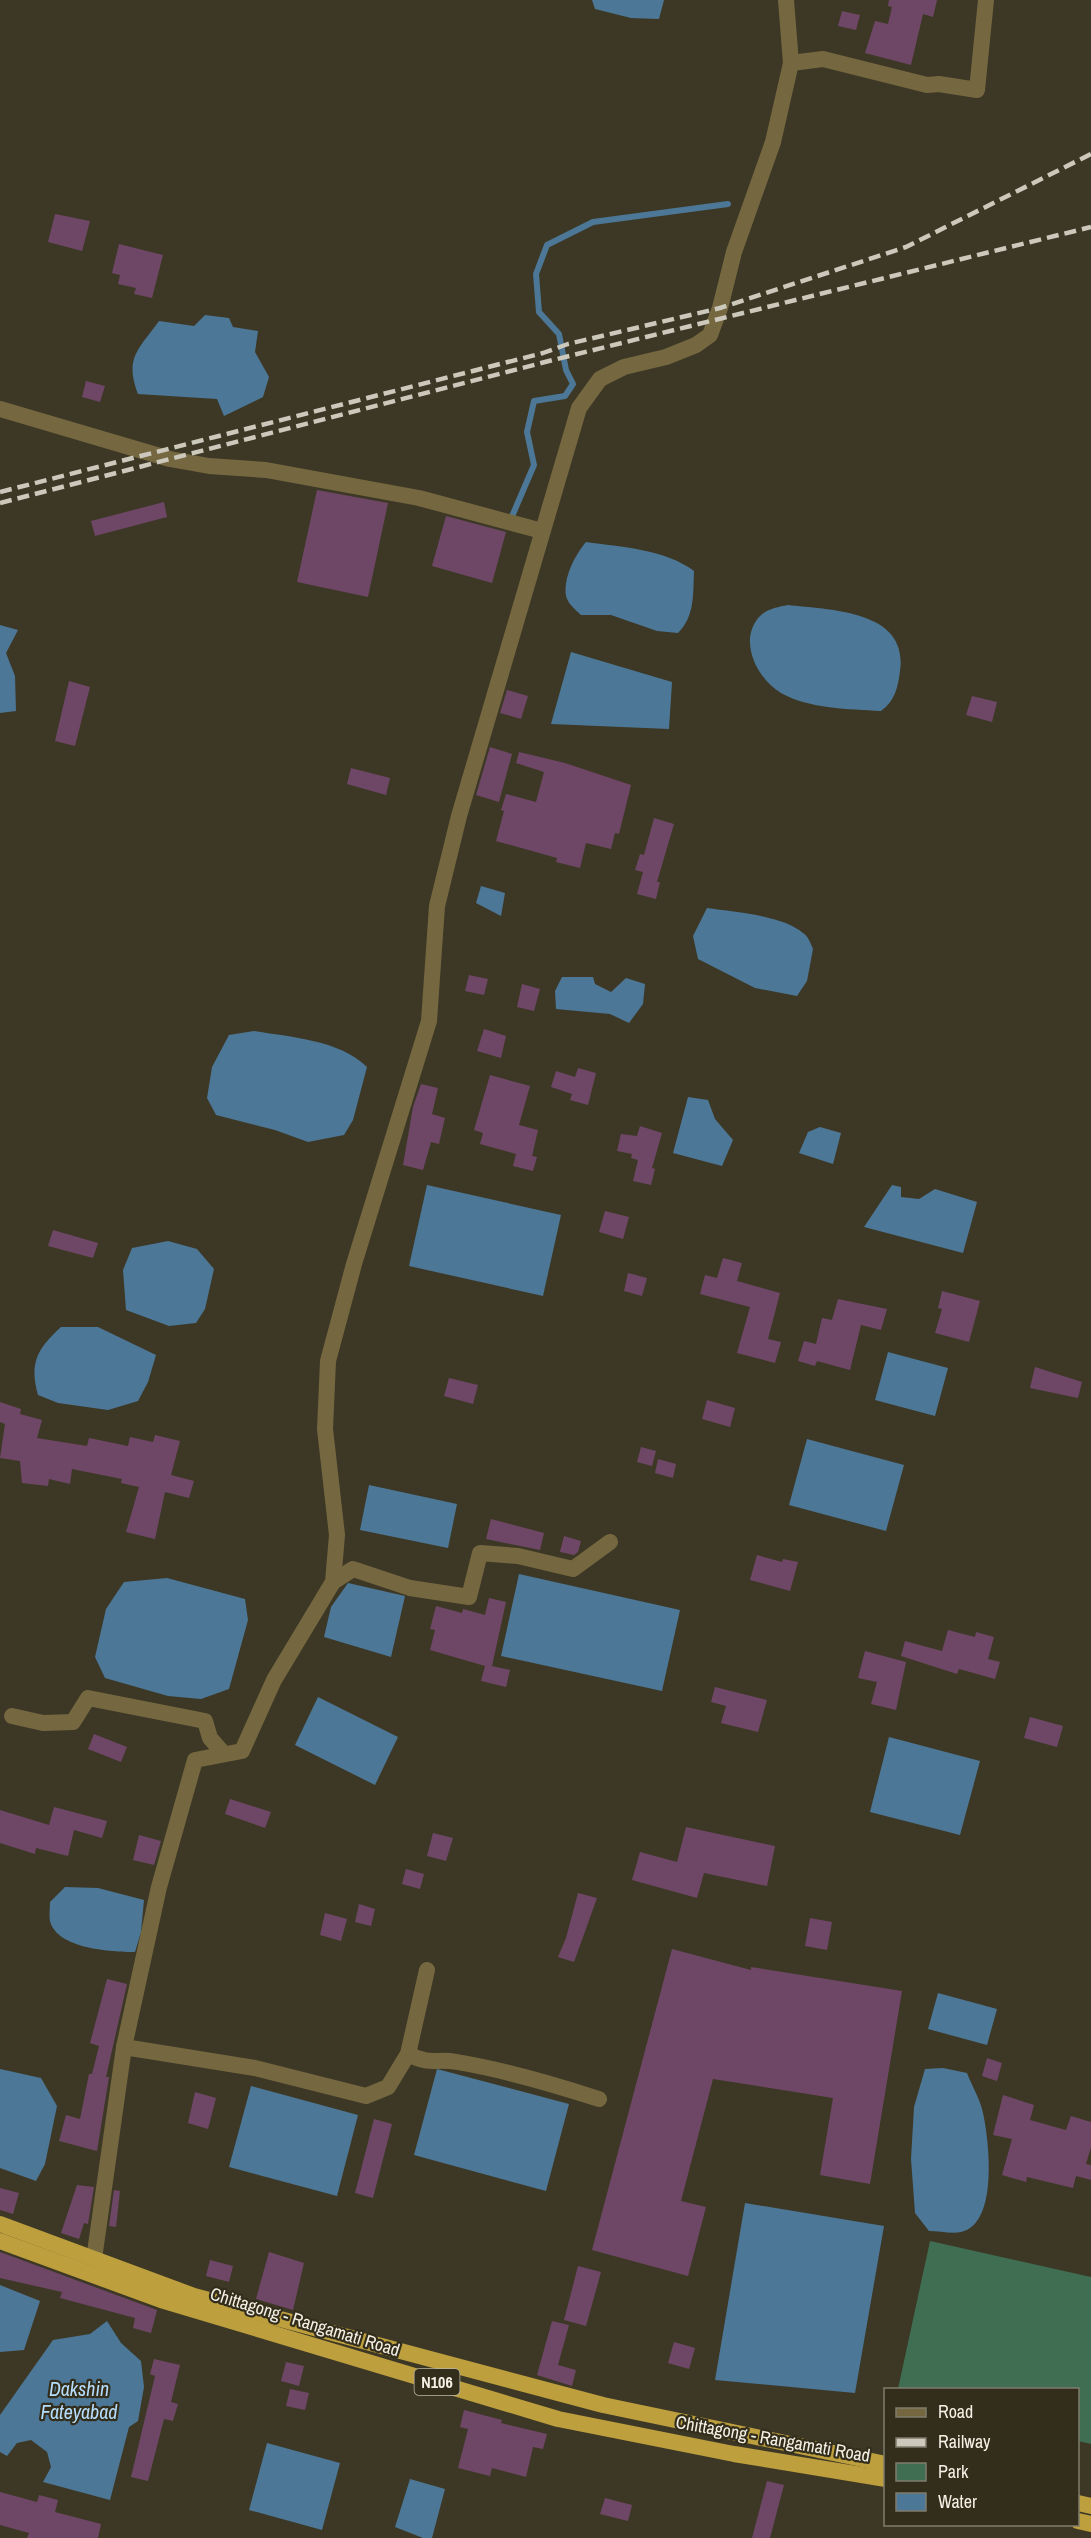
<svg xmlns="http://www.w3.org/2000/svg" width="1091" height="2538" viewBox="0 0 1091 2538" font-family="'Archivo Narrow',sans-serif">
<style>
.green{fill:#3f6e53}
.water{fill:#4c7797}
.lines{fill:none;stroke-linecap:round;stroke-linejoin:round}
.stream{stroke:#4c7797;stroke-width:6}
.building{fill:#6e4766}
.minor{stroke:#756841;stroke-width:16}
.trunk{stroke:#bd9f3d;stroke-width:16}
.rail{stroke:#ccc8bc;stroke-width:4.5;stroke-dasharray:12 6;stroke-linecap:butt}
.labels{text-anchor:middle;stroke-width:4.5;stroke-linejoin:round;paint-order:stroke}
.shield{fill:#332e1b;stroke:#bab6a8;stroke-width:1.5}
.shield-label{font-size:16px;font-weight:bold;fill:#f4f0e5}
.street-label{font-size:18px;fill:#f4f0e5;stroke:#332e1b}
.water-label{font-size:20px;font-style:italic;fill:#b6ddfc;stroke:#332e1b}
</style>
<rect width="100%" height="100%" fill="#3d3825"/>
<!-- green -->
<polygon class="green" points="930,2241 1091,2277 1091,2444 1078,2441 1078,2390 898,2389"/>
<!-- water -->
<g class="water">
<polygon points="592,0 664,0 659,19 631,18 595,9"/>
<path d="M205 315 229 318 233 327 258 331 255 352 269 377 263 397 224 416 217 399 138 394C124 358 139 349 159 321L194 326Z"/>
<path d="M586 542C621 547 665 549 694 571 693 594 695 616 678 633L657 631 611 615H581C575 609 568 604 566 596 563 578 575 555 586 542Z"/>
<path d="M788 605C830 610 909 610 900 671 898 687 895 701 881 711 849 709 809 709 781 693 757 679 738 641 759 617 766 609 778 607 788 605Z"/>
<polygon points="0,625 18,630 6,653 15,676 16,711 0,713"/>
<polygon points="571,652 672,682 669,729 551,724"/>
<polygon points="481,886 505,893 501,916 476,903"/>
<path d="M707 908C734 912 782 915 803 933 808 936 811 944 813 949L807 981 797 996 755 988 698 959 693 936Z"/>
<polygon points="562,977 593,977 595,984 611,992 626,978 645,984 643,1004 629,1023 610,1014 556,1009 555,991"/>
<path d="M254 1031C290 1037 340 1040 367 1067L353 1120 344 1135 308 1142 275 1130 216 1115 207 1098 212 1067 229 1035Z"/>
<polygon points="688,1097 708,1100 715,1119 733,1140 722,1166 673,1153"/>
<polygon points="820,1127 841,1133 833,1164 799,1153 808,1132"/>
<polygon points="427,1185 561,1215 543,1296 409,1266"/>
<polygon points="892,1185 901,1187 901,1197 919,1199 935,1189 977,1202 963,1253 864,1227"/>
<polygon points="168,1241 197,1249 214,1269 205,1309 196,1323 169,1326 126,1310 123,1270 132,1248"/>
<path d="M61 1327H98L156 1355 148 1382 138 1401 108 1410 58 1403 38 1395C29 1363 37 1349 61 1327Z"/>
<polygon points="888,1352 948,1368 935,1416 875,1400"/>
<polygon points="807,1439 904,1465 886,1531 789,1505"/>
<polygon points="369,1485 457,1504 448,1548 360,1530"/>
<polygon points="519,1574 680,1610 662,1691 501,1656"/>
<polygon points="167,1578 245,1599 248,1620 229,1689 201,1699 168,1696 105,1678 95,1657 106,1609 124,1582"/>
<polygon points="348,1583 405,1596 391,1657 324,1637 331,1607"/>
<polygon points="318,1697 398,1737 375,1785 295,1745"/>
<polygon points="889,1737 980,1761 960,1835 870,1812"/>
<path d="M65 1887 98 1888 144 1900 141 1932 135 1952C112 1952 57 1949 50 1921 49 1916 50 1908 50 1902Z"/>
<polygon points="938,1993 997,2009 987,2045 928,2029"/>
<path d="M943 2068 967 2073C972 2086 980 2099 983 2113 989 2140 999 2224 961 2232 952 2234 939 2231 929 2231L915 2213 911 2159 914 2107 925 2069Z"/>
<polygon points="0,2069 41,2078 57,2106 45,2164 36,2181 0,2168"/>
<polygon points="437,2069 569,2104 546,2191 414,2155"/>
<polygon points="251,2086 358,2115 337,2196 229,2167"/>
<polygon points="745,2203 884,2226 855,2393 715,2380"/>
<polygon points="0,2285 40,2301 24,2350 0,2352"/>
<polygon points="107,2321 121,2343 141,2361 144,2387 138,2421 129,2427 110,2500 43,2482 51,2467 47,2452 31,2440 17,2443 7,2456 0,2452 0,2415 53,2340 90,2334"/>
<polygon points="267,2443 340,2463 322,2530 249,2510"/>
<polygon points="410,2479 445,2489 432,2538 423,2538 395,2527"/>
</g>
<g class="lines">
<!-- stream -->
<polyline class="stream" points="513,514 534,465 527,432 534,401 565,396 573,384 566,370 559,334 539,312 536,274 547,245 593,222 728,204"/>
</g>
<!-- building -->
<g class="building">
<polygon points="889,0 937,0 933,17 923,14 911,65 865,53 875,21 888,24 892,7 888,6"/>
<polygon points="842,11 860,15 856,30 838,26"/>
<polygon points="55,214 90,221 82,251 48,242"/>
<polygon points="119,244 163,255 152,298 134,294 136,288 118,284 120,275 112,273"/>
<polygon points="86,381 105,386 100,402 82,397"/>
<polygon points="317,490 388,503 368,597 297,582"/>
<polygon points="164,502 167,517 95,536 91,521"/>
<polygon points="446,516 506,532 492,583 432,566"/>
<polygon points="69,681 90,687 75,746 55,741"/>
<polygon points="507,690 528,696 521,719 500,713"/>
<polygon points="972,696 997,702 992,722 966,715"/>
<polygon points="490,747 512,754 499,802 476,795"/>
<polygon points="519,752 565,763 631,785 619,834 615,833 611,849 586,843 580,868 556,862 557,858 496,841 504,811 501,810 506,794 536,802 544,772 516,763"/>
<polygon points="351,768 390,778 386,795 347,784"/>
<polygon points="654,818 674,824 657,882 660,882 656,899 637,894 643,872 635,870 640,854 644,855"/>
<polygon points="469,975 488,979 484,995 465,991"/>
<polygon points="522,984 540,989 534,1011 517,1007"/>
<polygon points="484,1029 506,1036 501,1058 477,1051"/>
<polygon points="578,1068 596,1073 588,1105 570,1100 572,1094 551,1087 556,1071 575,1077"/>
<polygon points="490,1075 530,1086 519,1125 538,1130 532,1156 537,1157 533,1171 513,1166 516,1154 480,1144 483,1133 474,1130"/>
<polygon points="421,1084 438,1088 432,1114 445,1118 439,1144 431,1142 423,1170 403,1165 413,1107"/>
<polygon points="640,1126 662,1133 652,1168 655,1169 651,1185 633,1181 638,1160 631,1158 632,1154 617,1151 621,1134 637,1136"/>
<polygon points="605,1211 629,1217 623,1239 599,1232"/>
<polygon points="53,1230 98,1243 93,1258 48,1246"/>
<polygon points="723,1258 742,1263 737,1281 780,1293 768,1339 781,1342 775,1363 737,1353 750,1307 700,1294 705,1275 717,1278"/>
<polygon points="628,1273 647,1278 642,1296 624,1291"/>
<polygon points="942,1291 980,1301 969,1342 935,1333 942,1309 938,1308"/>
<polygon points="838,1299 887,1309 881,1330 861,1325 850,1370 817,1361 815,1366 798,1361 804,1341 816,1344 822,1318 832,1320"/>
<polygon points="1035,1367 1082,1382 1078,1398 1030,1388"/>
<polygon points="449,1378 478,1385 473,1404 444,1396"/>
<polygon points="707,1400 735,1408 730,1427 702,1419"/>
<polygon points="0,1402 21,1409 20,1414 42,1420 37,1438 87,1446 89,1438 128,1446 130,1437 153,1442 155,1435 180,1441 171,1475 194,1481 189,1498 165,1492 155,1539 126,1532 139,1487 121,1483 122,1479 72,1469 70,1484 49,1479 48,1486 22,1483 20,1461 0,1458 5,1424 0,1422"/>
<polygon points="641,1447 656,1451 652,1466 637,1462"/>
<polygon points="658,1459 676,1464 673,1478 655,1473"/>
<polygon points="491,1519 544,1533 540,1550 486,1539"/>
<polygon points="564,1536 581,1541 578,1552 574,1555 560,1552"/>
<polygon points="757,1555 782,1562 783,1559 798,1562 790,1591 750,1580"/>
<polygon points="489,1598 506,1602 492,1666 510,1670 506,1687 481,1681 485,1666 430,1650 435,1630 430,1629 436,1606 462,1613 463,1609 485,1615"/>
<polygon points="948,1630 975,1637 976,1632 994,1637 988,1659 1000,1662 995,1679 959,1669 957,1674 901,1656 905,1641 942,1651"/>
<polygon points="865,1651 906,1662 896,1710 871,1704 877,1682 858,1678"/>
<polygon points="715,1687 767,1700 758,1732 721,1723 726,1706 711,1702"/>
<polygon points="1030,1717 1063,1726 1057,1747 1024,1738"/>
<polygon points="94,1734 127,1747 121,1762 88,1749"/>
<polygon points="230,1799 271,1812 265,1828 225,1814"/>
<polygon points="54,1807 107,1821 102,1838 74,1830 68,1856 36,1848 35,1854 0,1843 0,1810 49,1825"/>
<polygon points="686,1827 775,1846 767,1886 704,1873 697,1898 632,1880 640,1852 677,1862"/>
<polygon points="433,1833 453,1838 446,1861 427,1856"/>
<polygon points="139,1835 161,1841 154,1865 133,1860"/>
<polygon points="406,1869 424,1874 420,1889 402,1884"/>
<polygon points="578,1893 597,1898 574,1962 558,1957 566,1938"/>
<polygon points="359,1904 375,1909 371,1926 355,1922"/>
<polygon points="325,1913 347,1919 341,1941 320,1935"/>
<polygon points="810,1918 832,1922 827,1950 805,1946"/>
<polygon points="672,1949 751,1970 751,1967 902,1991 870,2184 820,2175 833,2098 713,2079 681,2201 706,2207 688,2276 592,2250"/>
<polygon points="107,1979 127,1984 106,2077 109,2077 97,2151 59,2141 66,2115 80,2119 89,2074 92,2074 99,2046 90,2043"/>
<polygon points="987,2058 1002,2063 997,2081 982,2076"/>
<polygon points="195,2092 216,2098 208,2129 188,2123"/>
<polygon points="1003,2095 1034,2105 1030,2120 1066,2130 1071,2116 1091,2122 1091,2147 1086,2164 1091,2165 1091,2180 1076,2176 1073,2188 1027,2177 1026,2182 1002,2175 1012,2139 993,2135"/>
<polygon points="374,2119 392,2124 373,2198 355,2193"/>
<polygon points="77,2185 94,2187 88,2224 84,2223 79,2239 61,2233"/>
<polygon points="0,2188 19,2193 13,2214 0,2210"/>
<polygon points="114,2190 120,2191 116,2227 109,2226"/>
<polygon points="0,2252 157,2310 151,2333 133,2328 135,2318 60,2298 62,2292 0,2278"/>
<polygon points="269,2252 304,2263 293,2310 256,2299"/>
<polygon points="210,2260 233,2266 229,2282 206,2276"/>
<polygon points="578,2266 601,2272 586,2326 564,2320"/>
<polygon points="552,2321 569,2325 558,2365 576,2370 572,2386 537,2375"/>
<polygon points="674,2342 695,2348 689,2369 668,2363"/>
<polygon points="154,2359 180,2365 171,2402 178,2404 173,2421 164,2419 148,2481 131,2477 155,2376 150,2374"/>
<polygon points="286,2362 304,2366 299,2386 281,2381"/>
<polygon points="290,2389 309,2393 305,2410 286,2406"/>
<polygon points="464,2410 502,2420 501,2423 547,2434 543,2449 533,2447 526,2477 492,2468 490,2476 458,2468 468,2429 460,2427"/>
<polygon points="767,2481 784,2485 770,2538 752,2538"/>
<polygon points="0,2492 37,2502 39,2495 58,2500 55,2512 101,2524 98,2538 27,2538 29,2533 0,2525"/>
<polygon points="605,2498 632,2505 628,2521 600,2514"/>
</g>
<g class="lines">
<!-- minor -->
<g class="minor">
<polyline points="791,63 823,59 927,85 939,84 977,90 986,0"/>
<polyline points="0,409 170,459 209,466 266,470 419,498 542,531"/>
<polyline points="333,1582 353,1569 410,1588 469,1597 480,1553 518,1556 573,1569 610,1542"/>
<polyline points="12,1716 43,1723 73,1722 88,1698 205,1721 210,1738 224,1754"/>
<path d="M124 2047 255 2068 366 2096 388 2087 408 2054C432 2066 435 2058 457 2062 505 2070 553 2084 599 2099"/>
<polyline points="408,2054 427,1970"/>
<polyline points="94,2259 124,2047 159,1887 195,1760 242,1751 274,1680 333,1582 337,1535 325,1429 328,1361 354,1264 429,1021 437,906 459,816 579,408 600,379 624,367 666,357 696,345 710,335 720,308 734,252 773,142 791,63 786,0"/>
</g>
<!-- trunk -->
<g class="trunk">
<polyline points="0,2224 194,2296 603,2405 886,2464"/>
<polyline points="0,2241 161,2300 558,2419 734,2454 886,2479"/>
<polyline points="1078,2503 1091,2506"/>
<polyline points="1078,2521 1091,2524"/>
</g>
<!-- rail -->
<g class="rail">
<polyline points="0,492 543,353 568,344 720,308 906,247 1091,154"/>
<polyline points="0,503 553,360 1091,227"/>
</g>
</g>
<g class="labels">
<!-- shield labels -->
<rect class="shield" x="414.5" y="2369" width="45" height="26" rx="4.5"/>
<g class="shield-label">
<text x="437" y="2388">N106</text>
</g>
<!-- street labels -->
<g class="street-label">
<text transform="translate(305 2322) rotate(17)" y="6">Chittagong - Rangamati Road</text>
<text transform="translate(773 2439) rotate(10)" y="6">Chittagong - Rangamati Road</text>
</g>
<!-- water labels -->
<g class="water-label">
<text x="79" y="2396">Dakshin<tspan x="79" dy="23">Fateyabad</tspan></text>
</g>
</g>
<!-- legend -->
<rect x="884" y="2388" width="195" height="138" fill="#332e1b" stroke="#807c6c" stroke-width="1.5"/>
<rect x="896" y="2408" width="30" height="9" fill="#756841" stroke="#807c6c" stroke-width="1.5"/>
<text x="938" y="2418" font-size="18" fill="#f4f0e5">Road</text>
<rect x="896" y="2438" width="30" height="9" fill="#ccc8bc" stroke="#807c6c" stroke-width="1.5"/>
<text x="938" y="2448" font-size="18" fill="#f4f0e5">Railway</text>
<rect x="896" y="2463" width="30" height="18" fill="#3f6e53" stroke="#807c6c" stroke-width="1.5"/>
<text x="938" y="2478" font-size="18" fill="#f4f0e5">Park</text>
<rect x="896" y="2493" width="30" height="18" fill="#4c7797" stroke="#807c6c" stroke-width="1.5"/>
<text x="938" y="2508" font-size="18" fill="#f4f0e5">Water</text>
</svg>
